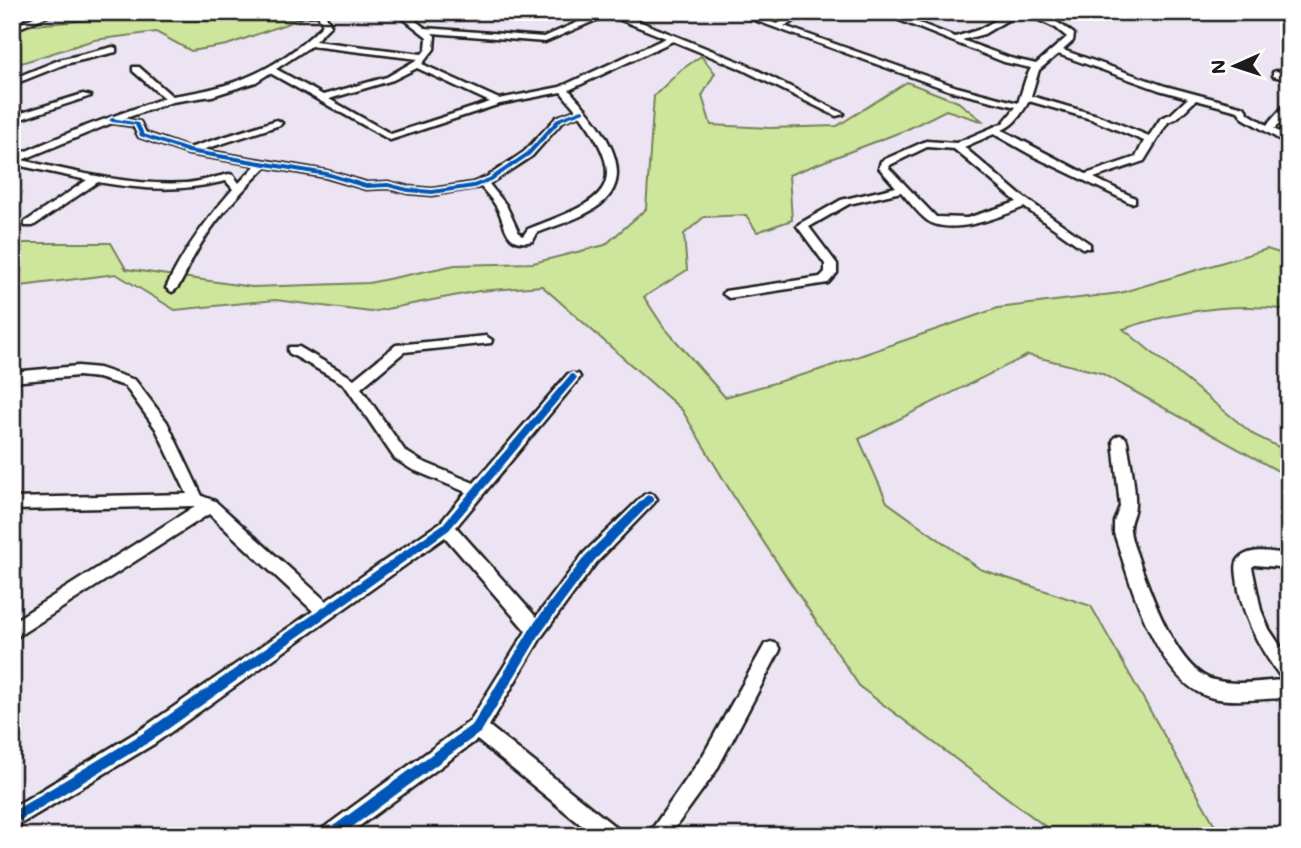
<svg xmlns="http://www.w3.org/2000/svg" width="1301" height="848" viewBox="0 0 1301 848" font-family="Mali,sans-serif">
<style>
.green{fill:#cde69b;stroke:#74815c;stroke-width:2}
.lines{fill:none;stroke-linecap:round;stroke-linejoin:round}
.minor-casing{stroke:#1c1c1c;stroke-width:5}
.minor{fill:#fff;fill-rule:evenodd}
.cycleway-casing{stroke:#fff;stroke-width:4}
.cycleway{fill:#0057b8;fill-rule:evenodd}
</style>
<rect width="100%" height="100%" fill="#ece4f2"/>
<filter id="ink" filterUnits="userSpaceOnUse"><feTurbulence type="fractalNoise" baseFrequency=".0143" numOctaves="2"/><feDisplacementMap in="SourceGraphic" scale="14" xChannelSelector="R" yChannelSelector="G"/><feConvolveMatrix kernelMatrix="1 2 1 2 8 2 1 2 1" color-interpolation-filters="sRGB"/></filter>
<g filter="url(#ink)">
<!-- green -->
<g class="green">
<polygon points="179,12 185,12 196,20 226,21 262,15 303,18 227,45 191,51 156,32 94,40 12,66 12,27"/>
<path d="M701 56 715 73 702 96 711 125 770 128 837 126 907 82 958 102 984 122 946 110 906 130 789 175 792 220 757 232 746 215 704 217 684 234 687 270 644 297 663 326 725 397 816 371 998 308 1120 293 1267 249 1289 256V310C1234 302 1175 312 1123 329L1254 435 1289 452V477L1101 373 1028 355 859 439 887 502 980 569 1091 606 1221 836H1058L860 687 737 502 682 410 542 286 479 291 371 312 275 300 175 310 116 274 12 287V251L24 243H111L126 269 252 287 369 283 455 265 533 263 605 245 646 209 654 96 681 70Z"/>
</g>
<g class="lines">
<defs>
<g id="minor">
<polygon points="46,12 57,12 12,31 12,26"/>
<path d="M230 12H324L331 25 315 41 422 54 426 49 427 37 395 12H404L425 28 544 37 601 12H616L743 63 844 114 836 116 737 67 673 41 569 90C594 117 642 171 601 204 583 218 557 225 537 233L533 241C503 248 507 224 496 206 492 199 486 193 481 187L432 195 408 193 388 188 366 189 325 177 266 167C239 194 212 222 194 256 188 266 182 287 172 292L166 288C183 251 206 220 233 189L226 181C179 192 145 190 98 182L33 226H25V222L87 180 12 164V157L83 127 164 98 133 71V67H139L172 96C235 88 277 70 323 25L318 15 282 17ZM608 15 666 38 560 87 499 99 422 64 434 49 435 36 432 33 545 42ZM311 46 418 59 387 77 323 95 276 69ZM417 68 490 102 391 134 329 99 393 80ZM270 73 390 140 500 104 561 92 576 110 557 117 524 152 487 177 472 183 432 189 408 187 388 182 367 183 327 171 202 150 280 125 282 123 277 120 189 148 146 133 140 122 123 119 172 102 212 96 256 82ZM580 115C636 191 598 202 528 229L523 236 519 233 506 205 489 184 532 156 563 121ZM112 123 133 126 139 137 188 154 256 165 239 183 233 175 229 174C215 177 200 182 186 183 131 186 75 172 22 160Z"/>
<path d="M732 12H744L777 24 801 12H812L784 26 957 87 1018 103 1026 78 1031 68 1004 62 879 12H891L955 37 978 30 1011 12H1021L984 34 962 40 1010 58 1036 64 1067 37 1056 28 1022 12C1041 12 1059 22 1074 34L1073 41 1063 50 1165 86 1244 107 1249 114 1267 125 1283 107H1289V112L1274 129 1289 138V145L1243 118 1238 111 1196 100 1177 118 1168 122 1144 161 1094 178 1135 198V202L1131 203 1033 156 994 134 964 147 1019 194 1090 244V248H1082L1024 207C1000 217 952 236 928 221 918 214 909 201 901 192L849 204 809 227 837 264V273L828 283 729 298 723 294 725 291 820 277 825 272V264L797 226 799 224 841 200 896 187 879 168 881 161 926 141 956 143 1003 123 1016 107 951 91ZM1058 54 1159 90 1188 98 1171 114 1161 118 1149 136 1097 115 1031 96 1039 70ZM1029 101 1091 119 1144 141 1136 157 1086 174 1002 130C1015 125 1022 113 1029 101ZM927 147 954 149 1017 202 967 218 936 217 889 168 890 165Z"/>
<polygon points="1141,12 1153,12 1162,17 1158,19"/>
<polygon points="113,47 116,48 116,52 65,64 12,85 12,79 59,60"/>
<polygon points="1276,71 1289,74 1289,80 1273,76 1273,72"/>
<polygon points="83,94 91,96 12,122 12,116"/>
<polygon points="486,336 492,340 491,343 404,352 361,388 405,451 421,461 474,483 568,374 578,374 580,377 578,380 456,527 536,617 584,553 644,495 649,493 654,495 657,499 654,503 596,563 542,636 489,726 618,829 621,836 595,836 477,740 346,836 319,836 322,829 470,721 526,631 445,537 154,744 12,829 12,808 140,730 313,611 209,514 12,640 12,622 195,506 12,510 12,498 187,494 156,429 125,386 98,378 78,376 12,382 12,372 78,366 99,368 135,380 167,422 202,496 215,501 326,601 441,522 466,492 411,469 395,459 344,384 289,353 288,350 289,347 299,347 354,379 396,345"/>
<path d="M1120 435 1125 437 1127 441C1130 461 1136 485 1135 505 1135 514 1129 521 1130 530 1131 541 1136 551 1139 561 1151 594 1177 671 1214 680 1235 686 1261 681 1283 680 1260 650 1241 615 1237 577 1236 569 1235 562 1241 557 1254 547 1274 553 1289 554V568L1255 565 1252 567 1261 610 1269 629 1289 659V698C1264 698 1237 703 1213 698 1157 685 1130 581 1114 533V522L1120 506 1113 441 1115 437Z"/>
<polygon points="771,642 777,644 780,650 716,771 669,836 647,836 702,757 765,644"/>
</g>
</defs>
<!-- minor casing -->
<use href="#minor" class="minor-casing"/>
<!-- minor -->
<use href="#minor" class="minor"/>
<defs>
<g id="cycleway">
<polygon points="582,109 584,110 584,112 562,120 530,155 493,180 474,188 432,194 408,192 388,187 366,188 326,176 188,153 140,136 135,125 112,122 109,120 112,118 139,123 144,134 189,149 327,172 366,184 388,183 408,188 432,190 473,184 489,178 526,153 558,118"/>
<polygon points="573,374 577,377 576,379 449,530 151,741 12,825 12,812 143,733 443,524 570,375"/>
<polygon points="649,495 652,496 654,499 652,502 594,561 540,634 481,732 340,836 323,836 325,832 473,724 532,626 586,555 646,496"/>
</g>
</defs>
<!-- cycleway casing -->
<use href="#cycleway" class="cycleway-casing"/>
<!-- cycleway -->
<use href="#cycleway" class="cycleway"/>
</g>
</g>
<!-- margin -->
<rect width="1301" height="848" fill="none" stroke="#fff" stroke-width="42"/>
<rect x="21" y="21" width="1259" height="806" fill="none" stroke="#1c1c1c" stroke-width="2.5" filter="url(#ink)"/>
<!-- north arrow -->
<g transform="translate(1235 66) rotate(267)" stroke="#ffffff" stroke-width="5" paint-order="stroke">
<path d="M0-5L12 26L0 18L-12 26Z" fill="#1c1c1c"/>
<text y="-10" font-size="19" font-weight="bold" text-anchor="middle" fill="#1c1c1c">N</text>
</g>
</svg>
